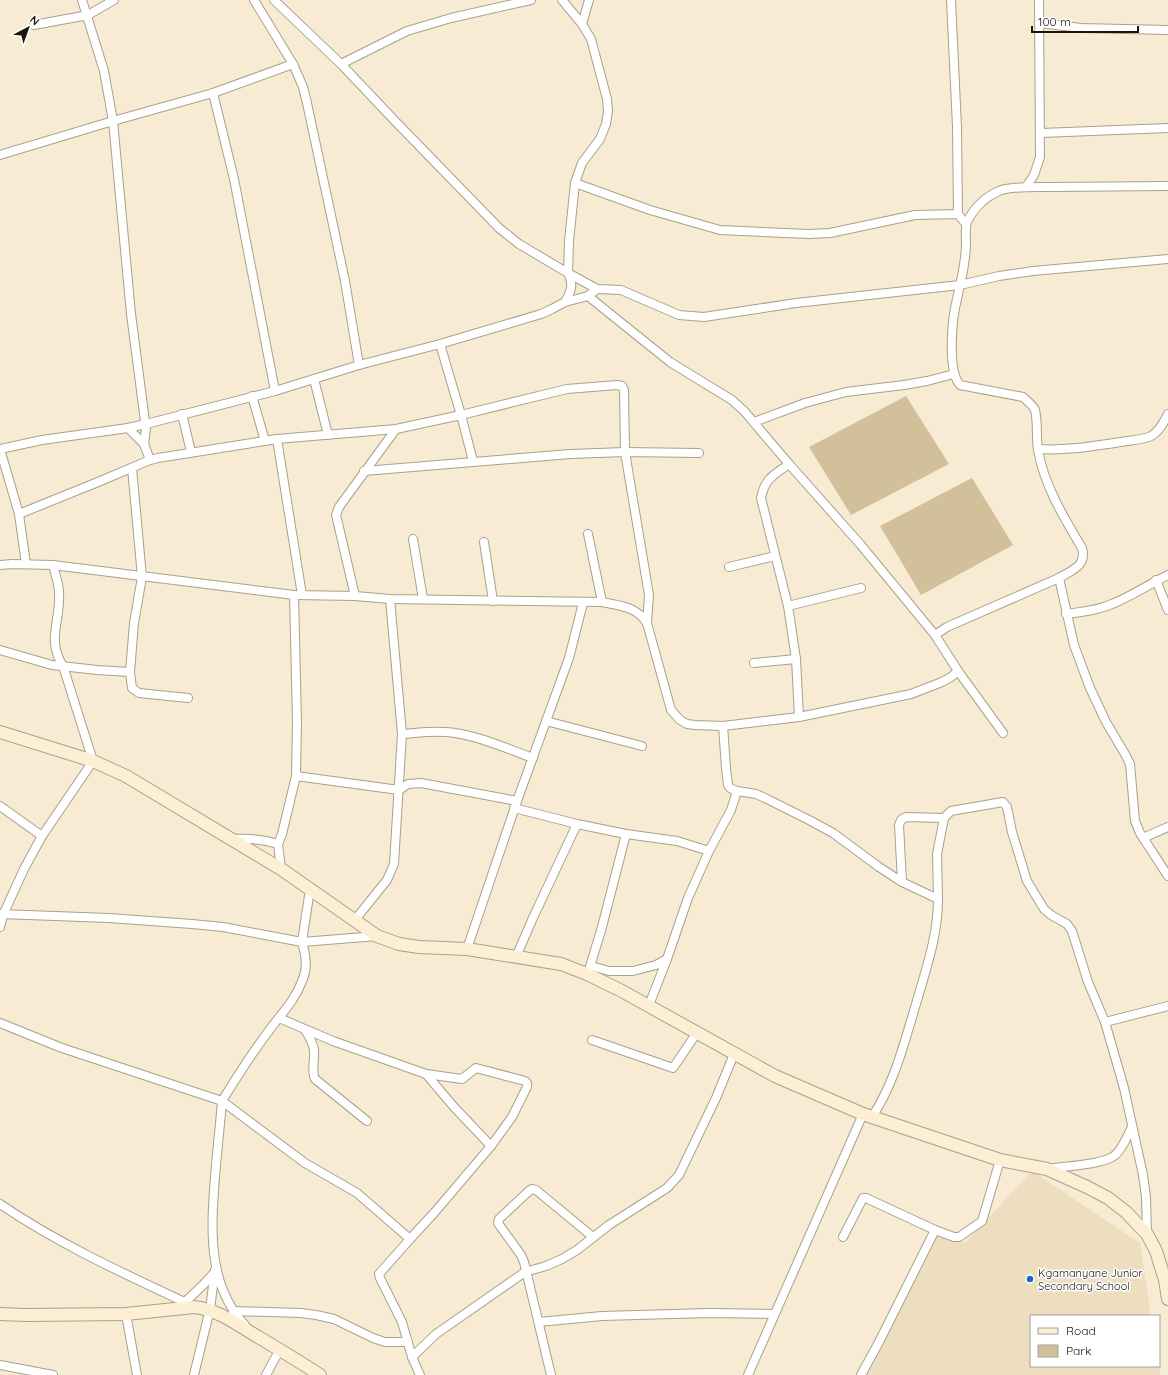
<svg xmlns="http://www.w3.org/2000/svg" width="1168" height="1375" viewBox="0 0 1168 1375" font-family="Quicksand,sans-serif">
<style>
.built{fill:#ecdebf}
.green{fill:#d2c09a}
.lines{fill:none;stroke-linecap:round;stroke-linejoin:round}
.street-casing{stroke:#aba08a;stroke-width:10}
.secondary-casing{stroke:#aba08a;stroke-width:14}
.street{stroke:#fff;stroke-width:8}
.secondary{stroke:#fcefd3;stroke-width:12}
.poi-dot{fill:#1d68b8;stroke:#fff;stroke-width:1.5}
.labels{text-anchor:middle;stroke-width:3;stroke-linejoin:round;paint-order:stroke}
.poi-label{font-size:11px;fill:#1a160e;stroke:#fff;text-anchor:start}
</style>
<rect width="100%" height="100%" fill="#f7ebd3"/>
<!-- built -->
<polygon class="built" points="1032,1171 1140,1243 1151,1316 1031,1316 1031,1366 1159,1366 1160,1375 866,1375 937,1237 965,1243"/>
<!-- green -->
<g class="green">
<polygon points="906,396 949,464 851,515 809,447"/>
<polygon points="972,478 1013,545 921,595 880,526"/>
</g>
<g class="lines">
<defs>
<g id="street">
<polyline points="82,0 104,71 113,121 131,314 146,429 144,444 150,460"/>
<path d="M274 0 341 64 395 121 499 228 519 244 568 273C574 284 571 292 565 302"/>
<polyline points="562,0 582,24 591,39 607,99 608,111 606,124 600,139 582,163 575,183 569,241 568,273 597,289 621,290 679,315 704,317 796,303 960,285 999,276 1033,271 1168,259"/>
<polyline points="951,0 957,127 958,214"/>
<polyline points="1039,23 1081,28 1168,30"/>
<polyline points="582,24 589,0"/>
<polyline points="34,25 88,15 114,0"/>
<polyline points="293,64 303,87 307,103 345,281 359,365"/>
<polyline points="341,64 407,31 451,18 531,0"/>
<polyline points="213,93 234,179 275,391"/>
<polyline points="1041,133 1168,128"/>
<polyline points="0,155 113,121 213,93 293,64 254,0"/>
<polyline points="575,183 650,210 720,230 809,234 830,233 915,215 958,214 966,224"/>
<polyline points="1026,187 1034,175 1040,157 1039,0"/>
<path d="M588 296 670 362 732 400 745 412 789 464C774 475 765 478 761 498L788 606 796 659 799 717"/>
<polyline points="440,344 461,415 473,461"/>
<polyline points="314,379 328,435"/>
<polyline points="252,396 265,441"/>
<polyline points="182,414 191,452"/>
<polyline points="754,422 805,403 846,392 904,385 927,381 954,374"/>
<polyline points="128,428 144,444"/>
<polyline points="277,439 302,595"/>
<polyline points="0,449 42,440 128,428 146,424 275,391 359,365 440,344 541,314 552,309 565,302 588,296 597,289"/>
<polyline points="0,449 19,514 26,564"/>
<path d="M1038 449C1066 451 1093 446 1121 442 1131 440 1142 440 1151 436 1159 432 1164 422 1168 414"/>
<polyline points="789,464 860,544 935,635"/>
<polyline points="364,471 570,454 625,452 699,453"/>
<polyline points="19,514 98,482 150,460 158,458 277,439 396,429 461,415 567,389 617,385 622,386 624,390 625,452 649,595 647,623"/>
<polyline points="588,534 602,602"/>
<polyline points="413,539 423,599"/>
<polyline points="484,542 493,601"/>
<path d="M0 565 12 564 53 565 294 595 355 596 390 599 602 602C620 606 636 606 647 623L671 710 680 720 687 724 695 725 723 726 799 717 911 694 942 682 951 677 958 671 935 635 947 627 1059 578C1072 570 1087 566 1082 548 1064 518 1044 485 1038 450 1036 439 1038 421 1035 410 1033 405 1027 401 1023 397L960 385C947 370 952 318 957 299 961 280 966 263 966 243 966 237 965 228 967 222 974 208 985 197 999 191 1009 186 1038 187 1050 187 1089 187 1129 186 1168 186"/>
<polyline points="729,567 775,556"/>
<polyline points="1059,578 1074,645 1090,688 1106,722 1125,754 1130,764 1135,821 1140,833 1168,876"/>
<polyline points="1156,580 1168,610"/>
<polyline points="355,596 337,519 336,515 339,507 396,429"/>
<polyline points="788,606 861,588"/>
<path d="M1066 614C1082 612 1098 610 1112 604 1132 596 1149 584 1168 575"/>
<polyline points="0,650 52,665 97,670 130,672 134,623 142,577 132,468"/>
<polyline points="754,663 796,659"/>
<polyline points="958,671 1003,733"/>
<polyline points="130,672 132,688 139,693 188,698"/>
<polyline points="546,721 642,746"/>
<path d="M723 726 726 768 728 785 730 788 737 791 756 794 765 798 809 820 833 833 879 867 902 882 938 899C938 936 926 969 916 1004 904 1043 895 1082 872 1117"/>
<path d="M402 734C416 733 431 731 446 732 475 734 505 748 533 758"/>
<polyline points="296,776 399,790 408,784 421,783 517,801"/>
<polyline points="0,806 42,836"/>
<polyline points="514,808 577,824 626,834 677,841 709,851"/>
<polyline points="1143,838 1168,827"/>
<path d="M232 839C248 838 262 839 278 844"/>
<polyline points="281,869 278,844 282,834 296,776 297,722 294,595"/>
<polyline points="902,882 899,825 901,820 906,817 944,818"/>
<polyline points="938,899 937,854 944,818 951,811 1003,802 1007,807 1012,832 1027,881 1044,909 1051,915 1067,924 1072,931 1088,982 1105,1022"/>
<polyline points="0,914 109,918 192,924 223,927 302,942 310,889"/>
<polyline points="354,921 387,880 394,864 402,734 390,599"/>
<path d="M0 927 3 915 24 869 42 836 93 761 63 666C46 639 61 621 59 593 59 583 55 574 53 565"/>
<polyline points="467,949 517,801 569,658 583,603"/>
<polyline points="516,957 532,920 577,824"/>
<polyline points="591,966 609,971 633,971 656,965 667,959 688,898 709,851 731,810 737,791"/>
<polyline points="589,970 602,927 626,834"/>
<polyline points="649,1005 667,959"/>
<polyline points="279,1018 333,1041 426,1074 454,1107 491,1146 434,1213 410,1239"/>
<path d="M0 1023 62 1048 222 1101C237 1077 251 1054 268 1032 280 1015 295 1001 302 981 308 968 306 956 302 942L377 936"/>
<path d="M305 1030C309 1036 313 1043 314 1050 315 1060 311 1070 315 1079L367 1121"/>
<polyline points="592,1040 673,1068 696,1034"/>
<polyline points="426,1074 462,1079 476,1068 525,1081 527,1083 527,1087 512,1117 491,1146"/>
<polyline points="222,1101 305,1163 357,1193 410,1239 379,1274 380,1278 402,1322 412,1357 420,1375"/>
<path d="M222 1101C220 1126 217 1152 215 1177 211 1228 207 1285 245 1325"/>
<path d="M1047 1169C1064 1166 1101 1165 1114 1156 1123 1149 1127 1136 1132 1127"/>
<path d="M0 1204C60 1245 127 1275 193 1306"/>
<polyline points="1147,1234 1146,1197 1143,1175 1124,1088 1105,1022 1168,1006"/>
<polyline points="843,1237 863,1198 866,1198 935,1230"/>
<polyline points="185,1302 203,1285 214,1273"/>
<polyline points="233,1311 301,1313 316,1315 334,1319 373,1338 385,1342 408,1342"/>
<polyline points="126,1314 137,1375"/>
<polyline points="539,1322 602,1316 708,1313 774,1314"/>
<polyline points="412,1357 436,1334 525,1272 546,1266 562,1259 577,1250 609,1225 667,1188 679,1175 716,1098 734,1054"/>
<polyline points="0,1365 53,1375"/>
<polyline points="194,1375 210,1309 215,1270"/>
<polyline points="266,1375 280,1349"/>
<polyline points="551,1375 524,1262 521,1255 500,1226 498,1223 499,1219 530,1190 532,1189 536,1190 593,1237"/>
<polyline points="748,1375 863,1114"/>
<polyline points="861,1375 879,1342 935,1230 954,1237 959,1237 982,1221 1000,1160"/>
</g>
<g id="secondary">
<polyline points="0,732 93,761 126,776 281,869 377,936 399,944 419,947 467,949 561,964 587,974 620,990 775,1076 863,1114 1000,1160 1047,1169 1087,1187 1108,1198 1126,1212 1147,1234 1156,1251 1165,1280 1168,1299"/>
<path d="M0 1314 26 1315 126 1314 194 1307C218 1309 239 1326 260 1338 280 1350 300 1362 320 1375"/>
</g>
</defs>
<!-- street casing -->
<use href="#street" class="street-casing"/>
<!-- secondary casing -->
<use href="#secondary" class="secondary-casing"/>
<!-- street -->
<use href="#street" class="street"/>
<!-- secondary -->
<use href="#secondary" class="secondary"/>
</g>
<!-- markers -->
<circle class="poi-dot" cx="1030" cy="1279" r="4"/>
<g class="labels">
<!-- poi labels -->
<g class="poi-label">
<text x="1038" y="1277">Kgamanyane Junior<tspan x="1038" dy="13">Secondary School</tspan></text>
</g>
</g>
<!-- legend -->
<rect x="1030" y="1315" width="130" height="52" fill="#ffffff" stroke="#a3a29f"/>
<rect x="1038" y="1328" width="20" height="6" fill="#fcefd3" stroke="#a3a29f"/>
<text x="1066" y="1335" font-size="12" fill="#1a160e">Road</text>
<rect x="1038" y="1345" width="20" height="12" fill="#d2c09a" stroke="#a3a29f"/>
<text x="1066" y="1355" font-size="12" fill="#1a160e">Park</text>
<!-- north arrow -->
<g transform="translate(28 28) rotate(41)" stroke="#ffffff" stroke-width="3" paint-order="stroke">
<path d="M0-3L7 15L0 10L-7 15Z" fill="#1a160e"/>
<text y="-6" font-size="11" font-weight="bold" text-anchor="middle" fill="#1a160e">N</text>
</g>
<!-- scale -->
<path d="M1032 26v6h106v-6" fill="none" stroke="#1a160e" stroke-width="2"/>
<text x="1038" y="26" font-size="12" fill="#1a160e" stroke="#ffffff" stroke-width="3" paint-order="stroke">100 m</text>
</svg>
